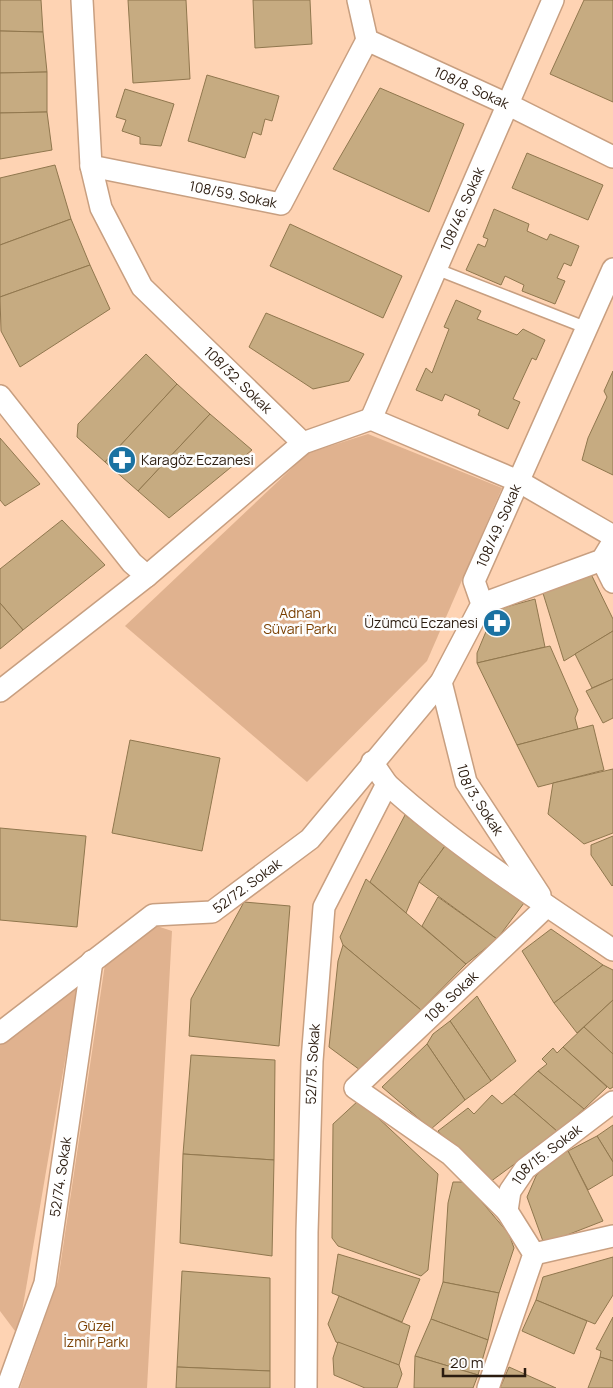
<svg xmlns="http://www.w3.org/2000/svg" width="613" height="1388" viewBox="0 0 613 1388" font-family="Manrope,sans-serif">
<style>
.green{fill:#e0b28f}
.building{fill:#c6ab81;stroke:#90774e}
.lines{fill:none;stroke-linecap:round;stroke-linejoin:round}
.lane-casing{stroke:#c89f80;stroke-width:14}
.street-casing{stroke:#c89f80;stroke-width:24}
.lane{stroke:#fff;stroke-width:11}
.street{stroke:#fff;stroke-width:21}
.labels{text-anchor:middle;stroke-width:5;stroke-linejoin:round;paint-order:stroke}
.street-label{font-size:14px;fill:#2b1c10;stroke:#fdfdfd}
.poi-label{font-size:14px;fill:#2b1c10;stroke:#fdfdfd;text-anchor:start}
.park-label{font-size:14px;fill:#7a3f00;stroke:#fdfdfd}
</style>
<rect width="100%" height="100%" fill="#fed3b3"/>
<!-- green -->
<g class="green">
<polygon points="368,434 502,488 427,661 307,782 125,626 308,453"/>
<polygon points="157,926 172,931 147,1388 20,1388 58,1281 105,964"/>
<polygon points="79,979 18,1335 0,1311 0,1042"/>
</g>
<!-- building -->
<g class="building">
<polygon points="0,0 41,0 43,32 0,31"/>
<polygon points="128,0 186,0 190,79 133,83"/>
<polygon points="253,0 310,0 312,44 255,48"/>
<polygon points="584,0 613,0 613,102 550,74"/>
<polygon points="0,31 43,32 47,72 0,73"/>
<polygon points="47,72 47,112 0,113 0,73"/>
<polygon points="207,75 279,96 272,121 265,119 261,135 253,132 245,158 188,141"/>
<polygon points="380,88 464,124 429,212 333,169"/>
<polygon points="125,89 174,104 161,146 140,144 140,137 122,131 126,120 116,117"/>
<polygon points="47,112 52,150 0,159 0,113"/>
<polygon points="527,153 603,185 588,220 512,188"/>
<polygon points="55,165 71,219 0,245 0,178"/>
<polygon points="494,209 529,224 527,231 547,240 550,234 579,246 571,266 564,263 557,278 565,281 555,304 522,291 524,285 505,276 501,285 466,270 478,244 485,247 488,239 483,237"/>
<polygon points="71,219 90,265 0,297 0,245"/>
<polygon points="290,224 402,276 383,318 270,266"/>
<polygon points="90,265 110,309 20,367 1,331 0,297"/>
<polygon points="456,300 481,311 477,319 517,335 523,329 545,340 536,360 532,358 513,399 520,402 508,429 478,415 480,410 445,394 442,401 416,390 426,368 432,373 449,329 444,327"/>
<polygon points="266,313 364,354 349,381 313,389 249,347"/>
<polygon points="146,354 177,384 105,462 77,437 78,424"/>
<polygon points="613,371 613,475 582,460 588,438 607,397 604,391"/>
<polygon points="177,384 210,414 138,491 105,462"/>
<polygon points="210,414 252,450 169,518 138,491"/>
<polygon points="0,438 40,484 5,506 0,500"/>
<polygon points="62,520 105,565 23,630 0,603 0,569"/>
<polygon points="590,572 613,619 613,631 564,661 542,590"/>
<polygon points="535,599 545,647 477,663 477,653 495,610"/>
<polygon points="0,603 23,630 0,649"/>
<polygon points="613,631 613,679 592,688 575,654"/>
<polygon points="550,646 578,710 575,718 578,729 517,745 477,663"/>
<polygon points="613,679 613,718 603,723 586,691"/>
<polygon points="593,725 604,770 538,787 517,745"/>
<polygon points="130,740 220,758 202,851 112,833"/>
<polygon points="613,769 613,833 584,844 548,814 553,783"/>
<polygon points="405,815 445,846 419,882 406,913 370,882"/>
<polygon points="0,828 86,836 77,927 0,920"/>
<polygon points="613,836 613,885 612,886 591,855 591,845"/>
<polygon points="445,846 524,903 497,939 419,882"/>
<polygon points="366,879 466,964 421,1010 343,945 340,937"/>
<polygon points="438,897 497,939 466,964 422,926"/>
<polygon points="244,902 290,906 279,1046 189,1036 191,999"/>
<polygon points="551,929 603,965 554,1003 522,951"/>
<polygon points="343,945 421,1010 360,1070 329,1047 338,961"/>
<polygon points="603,965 613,970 613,1000 577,1033 554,1003"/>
<polygon points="477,996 516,1061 491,1081 450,1021"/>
<polygon points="613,1000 613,1054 584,1027"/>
<polygon points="450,1021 491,1081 465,1100 427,1044 433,1034"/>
<polygon points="584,1027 613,1054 613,1087 610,1089 563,1047"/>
<polygon points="427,1044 465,1100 431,1129 382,1087"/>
<polygon points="563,1047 607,1087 584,1109 538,1071 547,1064 542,1059 553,1048 557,1053"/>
<polygon points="191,1055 275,1060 274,1160 183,1154"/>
<polygon points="538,1071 584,1109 558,1132 514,1094"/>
<polygon points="514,1094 558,1132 490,1182 438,1131 468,1108 474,1114 492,1095 502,1104"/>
<polygon points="359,1100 438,1174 428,1270 421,1276 338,1246 332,1238 333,1124"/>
<polygon points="613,1125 613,1162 597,1136"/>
<polygon points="597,1136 613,1162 613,1175 588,1190 568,1151"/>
<polygon points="568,1151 603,1221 544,1244 527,1197 536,1176 552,1158"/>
<polygon points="183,1154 274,1160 272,1256 180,1243"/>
<polygon points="453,1182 465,1182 509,1234 514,1248 499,1293 443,1282 448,1203"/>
<polygon points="338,1254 420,1279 402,1322 332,1293"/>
<polygon points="613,1257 613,1295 595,1324 536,1300 543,1277"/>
<polygon points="182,1271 270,1278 270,1371 177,1367"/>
<polygon points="443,1282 499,1293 488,1340 431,1319"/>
<polygon points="339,1296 410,1326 399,1365 336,1342 328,1324"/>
<polygon points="536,1300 587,1321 574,1354 522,1331"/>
<polygon points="613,1317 613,1361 600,1357 601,1351 596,1349"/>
<polygon points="431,1319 488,1340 478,1375 415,1356"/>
<polygon points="338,1342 399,1365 402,1374 397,1388 365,1388 334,1375 333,1358"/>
<polygon points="415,1356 478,1375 473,1388 414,1388"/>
<polygon points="600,1357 613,1361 613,1388 588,1388"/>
<polygon points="177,1367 270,1371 270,1388 176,1388"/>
<polygon points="509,1367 556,1388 500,1388"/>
</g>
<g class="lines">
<defs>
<polyline id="lane" points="436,269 587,328"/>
<g id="street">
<path id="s1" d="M82 0 91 166 101 208 142 287 303 443"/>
<path id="s2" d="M358 0 367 40 509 105 613 157"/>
<path id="s3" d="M91 166 281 204 367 40"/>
<polyline points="0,396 132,563 147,576"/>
<path id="s4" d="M371 419 553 0"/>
<polyline points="602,560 613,582"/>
<polyline points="482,604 602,560 613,542"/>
<path id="s5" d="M441 682 466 782 540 895"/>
<polyline points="0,691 147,576 303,443 371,419 518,481 613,536"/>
<path d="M387 784C454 845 538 900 613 950"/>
<path id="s6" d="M0 1033 153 915 212 912 310 839 441 682 482 604 474 581 613 269"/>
<path id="s7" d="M507 1211 451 1155 355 1088 547 906"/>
<polyline points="534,1254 613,1236"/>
<path id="s8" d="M7 1388 45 1283 92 961"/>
<path id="s9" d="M306 1388 307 1232 312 1061 324 907 387 784 372 762"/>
<path id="s10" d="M488 1388 534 1254 507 1211 510 1191 525 1169 613 1102"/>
</g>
</defs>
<!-- lane casing -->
<use href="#lane" class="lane-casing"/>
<!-- street casing -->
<use href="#street" class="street-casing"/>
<!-- lane -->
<use href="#lane" class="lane"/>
<!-- street -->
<use href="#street" class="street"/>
</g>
<!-- icons -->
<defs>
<symbol id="pharmacy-disc" viewBox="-11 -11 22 22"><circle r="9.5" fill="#1a72a2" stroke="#fdfdfd"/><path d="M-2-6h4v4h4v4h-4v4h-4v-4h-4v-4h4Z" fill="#fff"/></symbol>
</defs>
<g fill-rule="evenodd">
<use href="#pharmacy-disc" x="106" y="444" width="32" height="32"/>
<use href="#pharmacy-disc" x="481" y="607" width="32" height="32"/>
</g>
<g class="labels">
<!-- street labels -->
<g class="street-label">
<text dy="5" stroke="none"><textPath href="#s2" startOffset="156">108/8. Sokak</textPath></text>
<text dy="5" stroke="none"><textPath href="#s3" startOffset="145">108/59. Sokak</textPath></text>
<text dy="5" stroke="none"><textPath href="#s4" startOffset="229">108/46. Sokak</textPath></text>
<text dy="5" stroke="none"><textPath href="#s1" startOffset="432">108/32. Sokak</textPath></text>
<text dy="5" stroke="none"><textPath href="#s6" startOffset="752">108/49. Sokak</textPath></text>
<text dy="5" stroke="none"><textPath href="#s5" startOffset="125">108/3. Sokak</textPath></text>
<text dy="5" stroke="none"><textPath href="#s6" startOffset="296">52/72. Sokak</textPath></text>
<text dy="5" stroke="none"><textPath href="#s7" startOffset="329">108. Sokak</textPath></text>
<text dy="5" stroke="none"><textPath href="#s9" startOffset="324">52/75. Sokak</textPath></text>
<text dy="5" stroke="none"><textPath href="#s10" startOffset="265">108/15. Sokak</textPath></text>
<text dy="5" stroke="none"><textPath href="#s8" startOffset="219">52/74. Sokak</textPath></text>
</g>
<!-- poi labels -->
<g class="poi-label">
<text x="141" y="465">Karagöz Eczanesi</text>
<text x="478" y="628" text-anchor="end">Üzümcü Eczanesi</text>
</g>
<!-- park labels -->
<g class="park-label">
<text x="300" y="618">Adnan<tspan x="300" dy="16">Süvari Parkı</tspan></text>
<text x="96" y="1331">Güzel<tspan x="96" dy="16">İzmir Parkı</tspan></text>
</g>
</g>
<!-- scale -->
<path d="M443 1368v8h82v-8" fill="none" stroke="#2b1c10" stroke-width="2.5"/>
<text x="450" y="1368" font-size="15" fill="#2b1c10" stroke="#fdfdfd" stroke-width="4" paint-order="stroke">20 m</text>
</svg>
